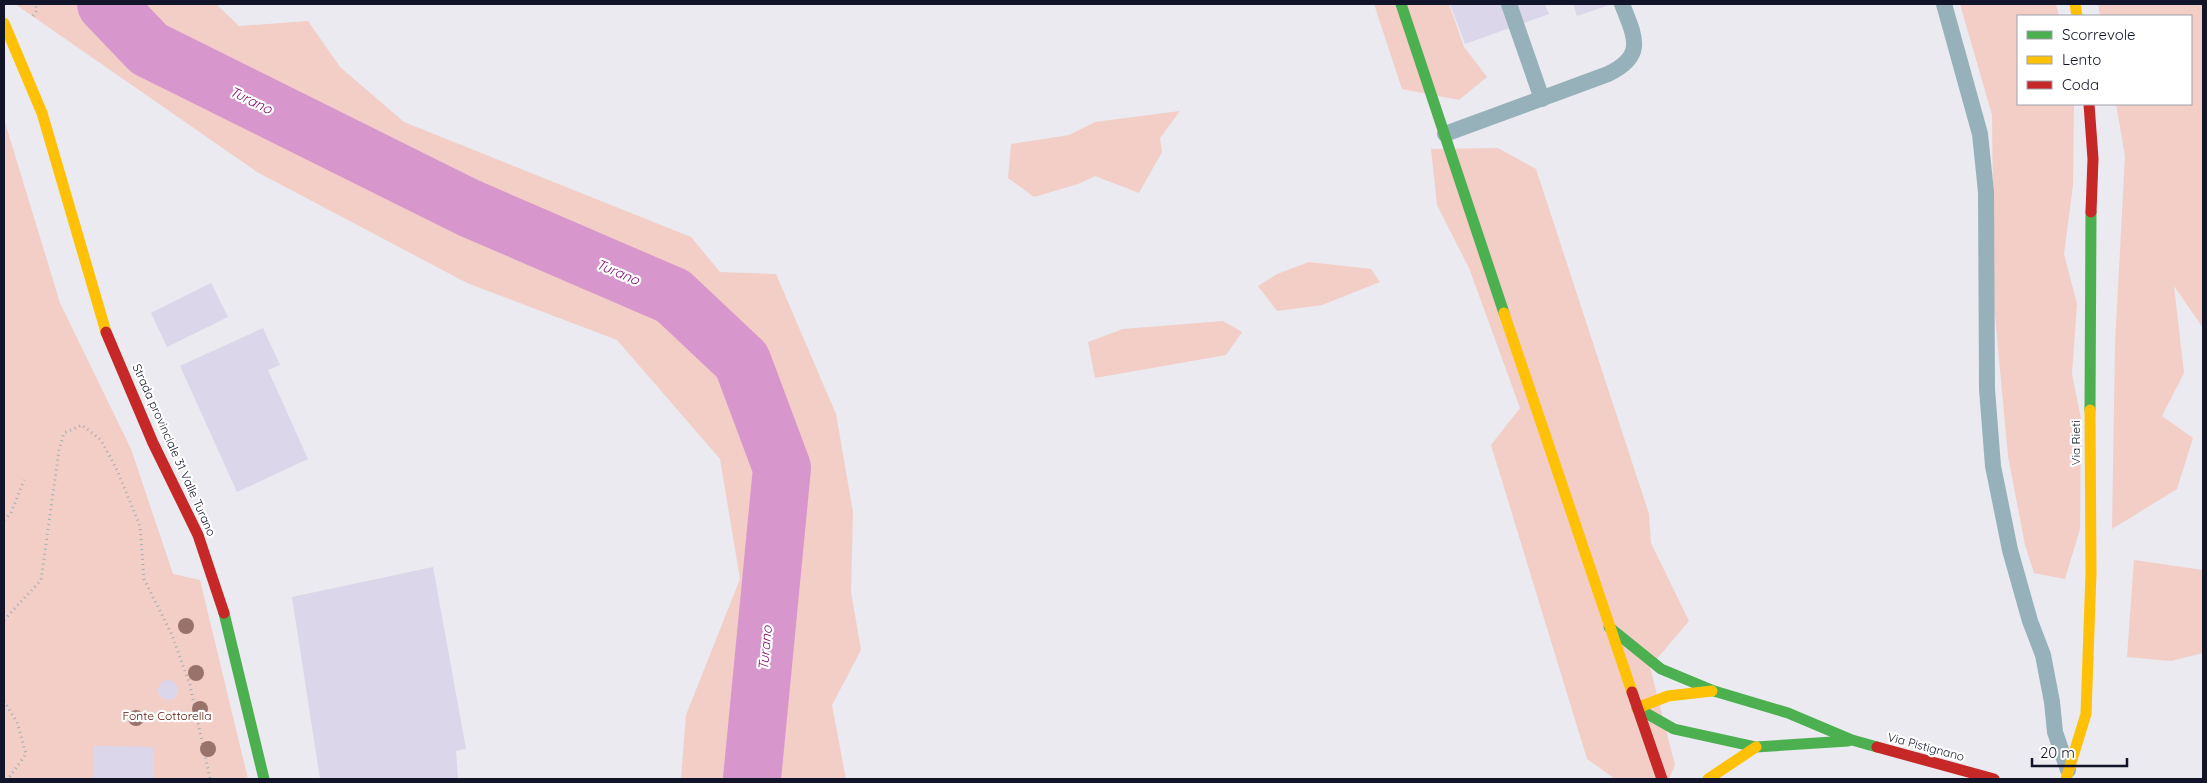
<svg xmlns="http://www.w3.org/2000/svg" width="2207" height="783" viewBox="0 0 2207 783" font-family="Quicksand,sans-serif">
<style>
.green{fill:#f2cec7}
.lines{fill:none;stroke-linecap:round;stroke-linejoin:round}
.river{stroke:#d897cc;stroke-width:58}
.building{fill:#dbd6e9}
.path{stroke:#a1afb6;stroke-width:3;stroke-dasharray:1 4;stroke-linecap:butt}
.lane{stroke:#96b1b9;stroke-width:16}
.fast{stroke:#4caf50;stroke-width:11}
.slow{stroke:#ffc107;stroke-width:11}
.jam{stroke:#c62828;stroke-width:11}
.tree{fill:#99726c}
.labels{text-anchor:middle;stroke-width:4.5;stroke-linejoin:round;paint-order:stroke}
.street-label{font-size:12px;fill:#121529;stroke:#fff}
.park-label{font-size:12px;fill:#561000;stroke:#fff}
.water-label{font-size:14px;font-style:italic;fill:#7e056d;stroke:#fff}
</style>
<rect width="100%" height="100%" fill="#eaeaf0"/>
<!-- green -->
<g class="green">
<polygon points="15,4 216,4 239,26 308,21 340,67 404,122 691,237 720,272 776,274 836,414 853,512 851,592 861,650 832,705 846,779 681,779 686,715 740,579 720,459 617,340 467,283 257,172"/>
<polygon points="1374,4 1449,4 1464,47 1487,77 1459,100 1402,89"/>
<polygon points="1960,4 2056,4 2059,16 2018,16 2018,104 2074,104 2073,185 2064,254 2077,304 2072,374 2081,419 2080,529 2065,579 2034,573 2025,545 2008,456 1994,305 1992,115"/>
<polygon points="2098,4 2203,4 2203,328 2174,286 2184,373 2162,416 2193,438 2177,489 2112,529 2115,344 2125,156 2116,104 2191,104 2191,16 2100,16"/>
<polygon points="1180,111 1160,138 1162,152 1139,193 1095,176 1078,184 1034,197 1008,178 1011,144 1069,135 1095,122"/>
<polygon points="4,119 60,303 131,449 173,574 200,580 248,779 4,779"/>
<polygon points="1498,148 1536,169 1649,514 1651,543 1689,621 1650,667 1675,765 1669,779 1615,779 1587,759 1491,445 1520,408 1469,268 1437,205 1431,149"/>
<polygon points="1309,262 1371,269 1380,282 1322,305 1277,311 1258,286 1277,274"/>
<polygon points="1223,321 1242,332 1226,355 1095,378 1088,342 1123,329"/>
<polygon points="2134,560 2203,570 2203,653 2171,661 2127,657"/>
</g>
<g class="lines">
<!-- river -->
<polyline class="river" points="106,4 149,49 469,208 673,296 742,361 782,468 752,779"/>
</g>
<!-- building -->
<g class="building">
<polygon points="1450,4 1545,4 1549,14 1465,44"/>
<polygon points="1573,4 1612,4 1577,16"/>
<polygon points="211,283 228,317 167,347 151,313"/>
<polygon points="263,328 280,365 268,370 308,459 237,492 180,366"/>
<polygon points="433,567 466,749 456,751 458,779 320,779 292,597"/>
<circle cx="168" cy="690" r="10"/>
<polygon points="94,746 153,747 154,779 94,779"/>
</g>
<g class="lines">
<!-- path -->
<g class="path">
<polyline points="33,16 37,10 35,4"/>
<polyline points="4,520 11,513 24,480"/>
<polyline points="4,620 41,580 59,450 64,433 82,425 101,440 117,470 140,526 144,579 172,635 190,685 210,779"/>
<polyline points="4,701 17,722 26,754 8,779"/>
</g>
<!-- lane -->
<g class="lane">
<polyline points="1509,4 1542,99"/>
<polyline points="1944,4 1980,134 1986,192 1987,389 1993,466 2010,550 2030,621 2043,655 2052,702 2055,732 2068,770"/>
<path d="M1445 134 1608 74C1646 56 1635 37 1622 4"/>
</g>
<!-- fast -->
<g class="fast">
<polyline points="1401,4 1504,313"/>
<polyline points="2090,410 2091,212"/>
<polyline points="224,613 264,779"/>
<polyline points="1609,627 1661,669 1714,691 1788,713 1852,740 1877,747"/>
<polyline points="1637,708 1674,729 1756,747 1848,741"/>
</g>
<!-- slow -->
<g class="slow">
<polyline points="2075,4 2077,16"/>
<polyline points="4,23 42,113 106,332"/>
<polyline points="1504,313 1632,692"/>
<polyline points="1637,708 1668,696 1712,691"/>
<polyline points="1708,779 1756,747"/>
<polyline points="2066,779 2086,714 2091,573 2090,410"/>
</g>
<!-- jam -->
<g class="jam">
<polyline points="2089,104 2093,159 2091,212"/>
<polyline points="106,332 153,443 198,535 224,613"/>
<polyline points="1632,692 1662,779"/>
<polyline points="1877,747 1994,779"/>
</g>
</g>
<!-- trees -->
<g class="tree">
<circle cx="186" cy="626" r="8"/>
<circle cx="196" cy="673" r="8"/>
<circle cx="200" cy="709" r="8"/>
<circle cx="136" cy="718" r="8"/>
<circle cx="208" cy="749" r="8"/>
</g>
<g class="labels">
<!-- street labels -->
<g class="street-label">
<text transform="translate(2076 443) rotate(-90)" y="4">Via Rieti</text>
<text transform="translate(174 450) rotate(66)" y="4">Strada provinciale 31 Valle Turano</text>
<text transform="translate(1926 747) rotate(15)" y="4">Via Pistignano</text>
</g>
<!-- park labels -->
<g class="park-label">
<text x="167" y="720">Fonte Cottorella</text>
</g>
<!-- water labels -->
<g class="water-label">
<text transform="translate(251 100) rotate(26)" y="5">Turano</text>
<text transform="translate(618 272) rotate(23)" y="5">Turano</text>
<text transform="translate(765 648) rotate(-85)" y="5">Turano</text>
</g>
</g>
<!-- border -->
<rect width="2207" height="783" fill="none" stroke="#121529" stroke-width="10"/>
<!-- legend -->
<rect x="2017" y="15" width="175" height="90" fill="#ffffff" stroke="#a0a1a9"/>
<rect x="2027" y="31" width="25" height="8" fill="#4caf50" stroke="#a0a1a9"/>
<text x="2062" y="40" font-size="15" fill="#121529">Scorrevole</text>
<rect x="2027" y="56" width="25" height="8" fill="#ffc107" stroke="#a0a1a9"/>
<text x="2062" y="65" font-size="15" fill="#121529">Lento</text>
<rect x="2027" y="81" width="25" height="8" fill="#c62828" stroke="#a0a1a9"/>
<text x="2062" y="90" font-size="15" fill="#121529">Coda</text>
<!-- scale -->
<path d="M2032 758v8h95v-8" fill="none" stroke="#121529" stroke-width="2.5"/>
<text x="2040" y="758" font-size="15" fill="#121529" stroke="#ffffff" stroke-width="4" paint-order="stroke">20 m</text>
</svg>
